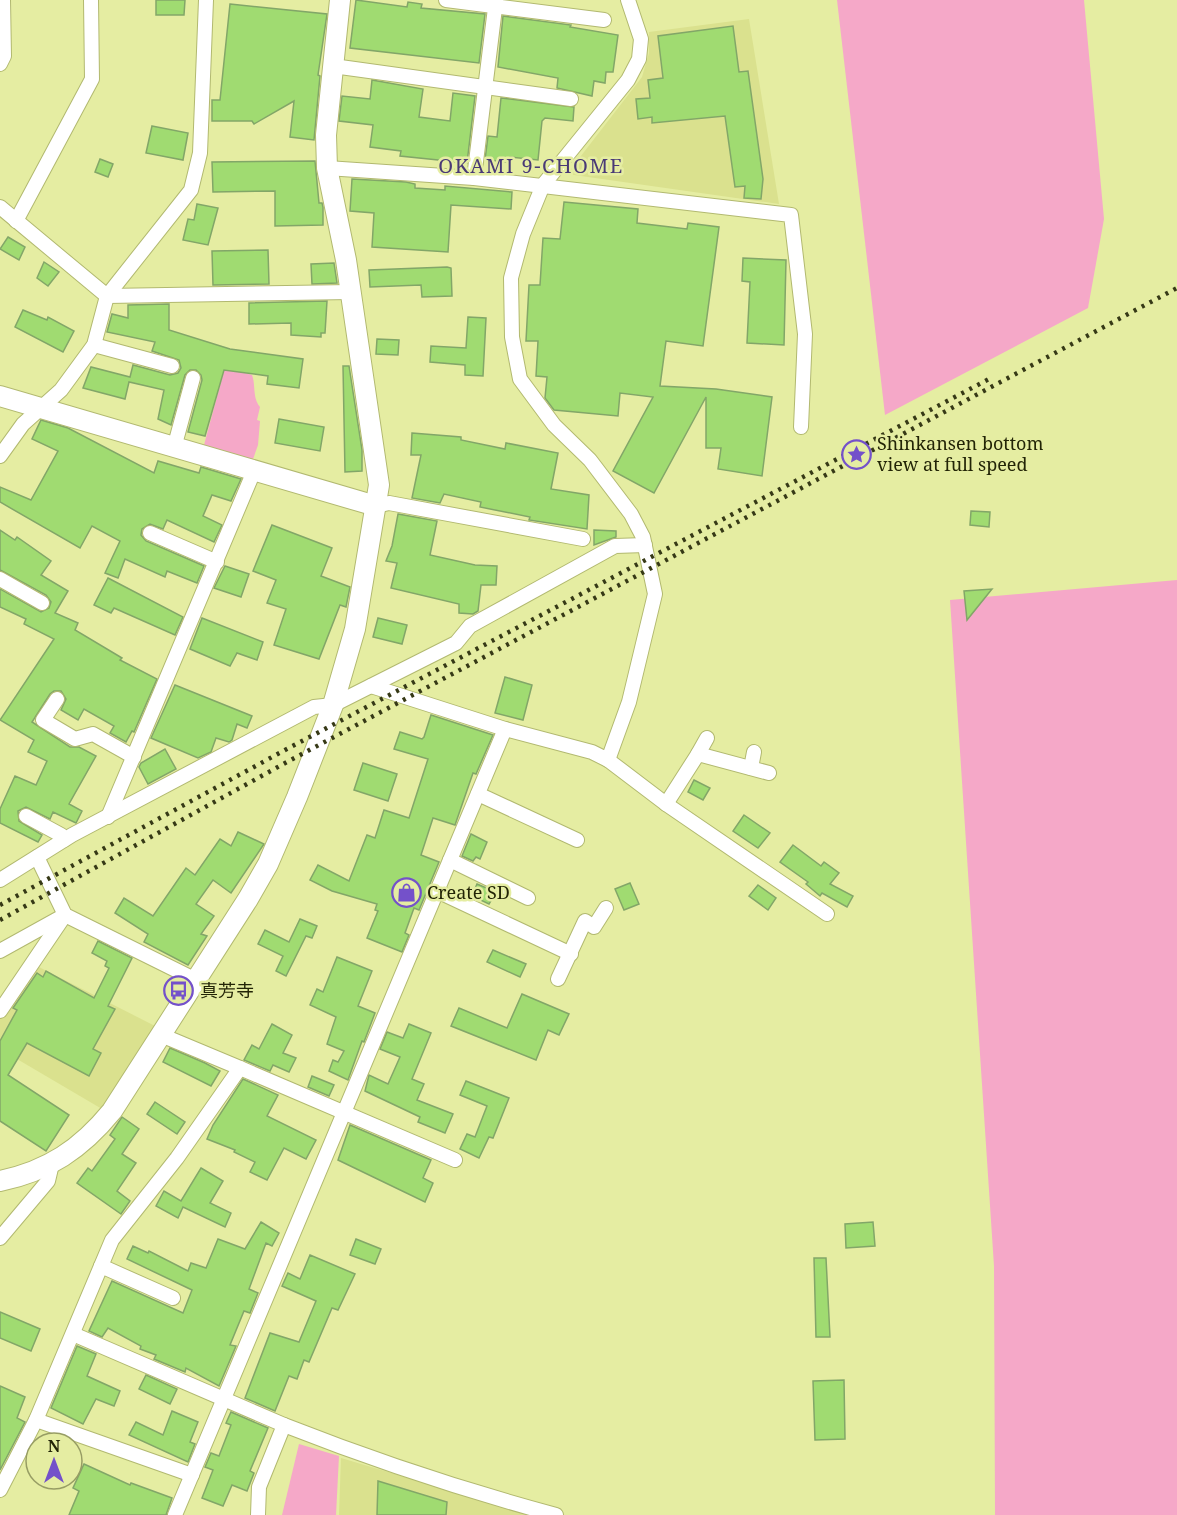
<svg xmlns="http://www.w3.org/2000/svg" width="1177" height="1515" viewBox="0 0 1177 1515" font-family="'Noto Serif','Noto Sans JP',serif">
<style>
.built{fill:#dae18e}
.green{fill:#f5a8c8}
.building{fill:#a0db71;stroke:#82a668;stroke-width:1.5}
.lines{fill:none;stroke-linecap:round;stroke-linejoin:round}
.street-casing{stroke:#b2b970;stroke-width:16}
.secondary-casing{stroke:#b2b970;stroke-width:22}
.street{stroke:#fff;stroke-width:14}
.secondary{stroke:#fff;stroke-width:20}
.rail{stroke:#363916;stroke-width:4.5;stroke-dasharray:3 6;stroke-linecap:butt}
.labels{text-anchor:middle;stroke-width:5;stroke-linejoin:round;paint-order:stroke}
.poi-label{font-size:18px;fill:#222406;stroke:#e5eda2;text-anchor:start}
.neighbourhood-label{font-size:20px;letter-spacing:1.5px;fill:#493976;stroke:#e5eda2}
</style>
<rect width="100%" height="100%" fill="#e5eda2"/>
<!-- built -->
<g class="built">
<polygon points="749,19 779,204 567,174 642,77 649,53 649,32"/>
<polygon points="35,965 157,1027 102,1109 0,1049 0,1019"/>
<polygon points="341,1458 533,1515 339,1515"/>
</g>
<!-- green -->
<g class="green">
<polygon points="837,0 1084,0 1104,219 1088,308 885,415"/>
<path d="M225 367 252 375C256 385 252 397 260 407L257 420 260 421 258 445 252 462 204 445Z"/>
<polygon points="1177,580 1177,1515 995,1515 994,1266 950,600"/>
<polygon points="299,1444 339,1456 336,1515 282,1515"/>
</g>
<!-- building -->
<g class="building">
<polygon points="156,0 185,0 184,15 156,15"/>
<polygon points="356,0 407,7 408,2 422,4 421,8 485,14 479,63 350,48"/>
<polygon points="230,4 327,14 318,75 320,76 314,140 290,137 294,101 254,124 252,121 212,121 212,100 220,100"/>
<polygon points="503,16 571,25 570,27 618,35 613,72 606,72 605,83 594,81 592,96 557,88 558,78 498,67"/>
<polygon points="733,26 739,72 748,71 763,179 761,199 744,198 745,186 735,187 725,116 652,123 652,117 638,119 636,99 650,98 648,80 663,78 658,36"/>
<polygon points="372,80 423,89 419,117 450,121 453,93 475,96 467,163 400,156 401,151 370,147 373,125 339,121 342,96 370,99"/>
<polygon points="501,98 574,107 573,121 545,118 542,121 538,160 510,157 509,162 485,160 488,136 497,137"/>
<polygon points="152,126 188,133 183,160 146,153"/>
<polygon points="100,159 113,164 108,177 95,172"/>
<polygon points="315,161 319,203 322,203 323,207 323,225 275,226 275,191 213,192 212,162"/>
<polygon points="352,179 406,182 415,184 415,188 445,190 445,186 512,192 511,209 451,205 448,252 372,247 374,213 350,211"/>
<polygon points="564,202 638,209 637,223 687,229 688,223 719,227 703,346 666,341 660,386 716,389 772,397 762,476 718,469 721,448 706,448 706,397 654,493 613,471 653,397 620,393 618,416 554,410 545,398 547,377 536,376 538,341 526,341 529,285 540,285 543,238 560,239"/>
<polygon points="197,204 218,208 208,245 183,240 188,219 194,220"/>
<polygon points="8,237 25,247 19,260 0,249"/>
<polygon points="268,250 269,284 213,285 212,251"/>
<polygon points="743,258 786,260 784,345 747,343 750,282 742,281"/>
<polygon points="44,262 59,272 48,286 37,278"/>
<polygon points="334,263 337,283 312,284 311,264"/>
<polygon points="447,267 451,268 452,296 422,297 421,285 370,287 369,270"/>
<polygon points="327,301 325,333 321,333 321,337 291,335 291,323 249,324 249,303"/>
<polygon points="169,304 169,330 230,349 303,359 299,388 267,384 268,376 224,370 205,436 188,432 202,380 201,375 196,370 190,370 185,375 171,425 158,419 164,390 129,382 125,399 83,388 91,367 130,377 133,365 170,375 178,373 181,368 179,360 152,351 155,342 107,332 112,314 128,318 128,305"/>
<polygon points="23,310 47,320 48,317 74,331 63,352 15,327"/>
<polygon points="468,317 486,318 483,376 465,375 465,365 430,362 431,346 466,348"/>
<polygon points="377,339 399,340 398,355 376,354"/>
<polygon points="343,366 349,366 362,450 362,471 345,472"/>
<polygon points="279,419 324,427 320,451 275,443"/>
<polygon points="41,420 68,428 154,473 158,461 199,473 201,467 241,479 231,501 212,495 203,516 222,525 214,542 167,520 163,529 150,524 142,529 141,535 146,541 204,566 197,583 167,571 165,577 125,559 118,578 105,573 120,541 92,526 80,548 0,502 0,487 31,500 58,451 32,439"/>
<polygon points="412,433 461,437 461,440 505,449 506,443 558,453 551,489 589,495 587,529 529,520 530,517 480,507 481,502 444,494 440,503 412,498 421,455 411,455"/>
<polygon points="971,511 990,512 989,527 970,525"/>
<polygon points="398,514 437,521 430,555 475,565 497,566 496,585 481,585 478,611 473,614 459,613 459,604 391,588 397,563 386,561 392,546"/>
<polygon points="272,525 332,548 321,576 350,587 346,607 340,605 319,659 274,645 286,609 267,603 276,580 253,571"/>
<polygon points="0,530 15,540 17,537 51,561 41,575 68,591 55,613 78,623 75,630 122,658 120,660 157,679 134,732 132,731 126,742 110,733 114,726 84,709 78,720 61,710 66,699 61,691 54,691 50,694 32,722 70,747 79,747 96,756 69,804 82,811 76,823 53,812 50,819 26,807 18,811 19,821 42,835 38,842 0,823 0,809 15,776 36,785 47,761 28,752 34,740 0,720 54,639 24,624 26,619 0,607 0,589 41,612 49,608 51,602 46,595 0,570"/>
<polygon points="594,530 616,531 616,537 594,545"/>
<polygon points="225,566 249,574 241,597 214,588"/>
<polygon points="108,578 183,617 175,635 114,608 111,613 94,605"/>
<polygon points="992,589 967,620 964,591"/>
<polygon points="202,618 263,642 257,660 237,653 230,666 190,649"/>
<polygon points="378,618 407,625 402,644 373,637"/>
<polygon points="505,677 532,685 523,720 495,713"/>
<polygon points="175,685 252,716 247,728 237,724 232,740 229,742 216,738 211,752 198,758 151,738"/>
<polygon points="431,715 493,735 476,774 473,773 455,825 433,818 421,855 439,862 419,910 414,908 405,933 409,935 402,952 367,938 378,911 375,910 377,904 332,891 310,880 318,865 349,881 367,835 375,838 384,810 409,818 428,759 394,749 400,732 422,739 424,737"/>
<polygon points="165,749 176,769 148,784 139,767 141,763"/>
<polygon points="363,763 397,774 388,801 354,790"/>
<polygon points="694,780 710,788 703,800 688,792"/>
<polygon points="744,815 770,833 758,848 733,831"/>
<polygon points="238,832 264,844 231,893 213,880 196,904 214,916 201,934 207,936 188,965 144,942 148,934 115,913 124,898 153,916 186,868 195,875 220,839 231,846"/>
<polygon points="471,834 487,842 480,859 476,857 473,861 462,856"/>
<polygon points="793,845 821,866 824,862 839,873 830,884 853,896 847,907 822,893 820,896 806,884 808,882 780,862"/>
<polygon points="630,883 639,904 624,910 615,889"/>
<polygon points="477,884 496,892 489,904 472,896"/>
<polygon points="758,885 776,898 768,910 749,896"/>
<polygon points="300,919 317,926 312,938 306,936 286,976 276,971 283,956 258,944 265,930 289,942"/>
<polygon points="98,941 132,958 108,1006 115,1009 93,1049 101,1053 89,1076 27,1043 8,1075 69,1115 46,1151 0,1121 0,1041 17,1010 13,1008 37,973 43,977 46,971 94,998 109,968 105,966 107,961 92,953"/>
<polygon points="493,950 526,964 520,977 487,962"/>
<polygon points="337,957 372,971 358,1006 375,1013 364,1042 362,1041 348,1080 329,1071 333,1060 338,1062 344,1051 327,1044 336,1017 310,1005 317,989 323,992"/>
<polygon points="522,994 569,1014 559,1035 548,1030 536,1060 451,1026 459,1008 507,1028"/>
<polygon points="272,1024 292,1035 283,1053 296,1058 289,1072 273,1065 270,1071 244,1060 252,1045 259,1049"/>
<polygon points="409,1024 431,1033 412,1079 424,1084 417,1100 453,1114 445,1133 418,1122 420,1117 365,1091 369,1075 388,1084 400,1057 380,1049 387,1032 403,1038"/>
<polygon points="170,1048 205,1063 220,1071 211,1086 163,1062"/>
<polygon points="312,1076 334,1085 329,1096 308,1087"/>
<polygon points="243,1079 278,1095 267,1116 316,1140 306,1159 284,1148 267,1180 250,1172 255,1162 234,1152 235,1150 207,1139 213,1125"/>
<polygon points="466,1081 509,1098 493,1138 489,1137 479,1158 460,1149 467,1134 475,1137 487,1106 460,1095"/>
<polygon points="155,1102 185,1122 177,1134 147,1114"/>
<polygon points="122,1117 139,1129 122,1154 136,1163 117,1191 130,1201 121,1214 77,1183 88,1168 92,1171 115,1139 110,1135"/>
<polygon points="350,1125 431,1160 423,1178 433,1183 425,1202 338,1160"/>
<polygon points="201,1168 223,1181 210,1203 231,1213 225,1227 183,1207 178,1218 156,1206 164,1191 181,1201"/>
<polygon points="261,1222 279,1233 272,1246 266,1243 249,1289 258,1293 250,1313 244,1311 230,1345 236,1346 219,1386 186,1368 185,1372 154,1359 156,1355 140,1349 141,1346 108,1328 102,1337 89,1331 112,1281 183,1313 192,1290 127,1259 133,1246 148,1253 149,1251 188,1271 191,1263 206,1268 218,1239 245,1249"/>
<polygon points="873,1222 875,1246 846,1248 845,1224"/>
<polygon points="356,1239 381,1249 375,1264 350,1255"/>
<polygon points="310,1255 355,1274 338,1310 332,1308 309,1362 304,1360 297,1379 289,1376 275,1411 245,1398 270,1333 299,1342 316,1301 282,1286 288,1273 300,1279"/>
<polygon points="814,1258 826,1258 830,1337 816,1337"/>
<polygon points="0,1312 40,1329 31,1351 0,1338"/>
<polygon points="77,1346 96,1354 87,1376 120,1391 114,1406 96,1399 83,1424 51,1408"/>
<polygon points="146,1375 177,1389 170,1404 139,1389"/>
<polygon points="844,1380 845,1439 815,1440 813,1381"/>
<polygon points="0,1386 25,1397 17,1418 25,1422 0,1470"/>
<polygon points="172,1411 198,1422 190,1442 195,1444 188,1462 129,1435 136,1422 163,1435"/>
<polygon points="231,1412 268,1428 250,1471 254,1473 247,1491 232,1485 223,1506 202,1498 213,1470 205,1467 211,1453 219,1456 231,1425 226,1423"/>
<polygon points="84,1464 130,1485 131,1483 172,1498 166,1515 69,1515 79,1491 73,1488"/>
<polygon points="378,1481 447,1502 446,1515 377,1515"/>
</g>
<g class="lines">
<defs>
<g id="street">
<polyline points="446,0 604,20"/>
<polyline points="0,64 4,56 3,0"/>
<polyline points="333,66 571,99"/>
<polyline points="327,168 474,178 791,215 805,334 801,427"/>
<polyline points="474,178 496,0"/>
<polyline points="0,207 107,296 351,292"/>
<polyline points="16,221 92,79 91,0"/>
<polyline points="94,345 172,366"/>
<polyline points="174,448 193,378"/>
<polyline points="0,456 23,424 61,390 94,345 107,296 191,190 200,153 206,0"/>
<polyline points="376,506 389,503 583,539"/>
<polyline points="150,533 217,562"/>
<polyline points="0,579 42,603"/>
<polyline points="371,686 505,729 592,752 608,760 629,702 655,594 643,537 631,514 590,460 554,425 520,379 512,337 511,278 523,234 543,185 628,80 639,59 641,39 628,0"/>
<polyline points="57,699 43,720 75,739 93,734 134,757"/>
<polyline points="698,754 707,738"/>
<polyline points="608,760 666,804 827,914"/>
<polyline points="751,768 754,752"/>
<polyline points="478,794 577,840"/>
<polyline points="666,804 698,754 769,773"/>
<polyline points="26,816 61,835 64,840"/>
<polyline points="108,817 254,471"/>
<polyline points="37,857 65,915 196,980"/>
<polyline points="450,860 528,898"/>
<polyline points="0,880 72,835 314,707 333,705 456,643 470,626 615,546 645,545"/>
<polyline points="437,891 571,954"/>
<polyline points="0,951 63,916"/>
<polyline points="558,979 585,921 594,927 606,908"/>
<polyline points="0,1011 65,915"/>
<polyline points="240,1068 455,1160"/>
<polyline points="0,1238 48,1181 52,1164"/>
<polyline points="101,1266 173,1298"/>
<polyline points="73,1334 284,1425 259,1487 258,1515"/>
<polyline points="36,1420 192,1475"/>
<path d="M284 1425C373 1460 463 1490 556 1515"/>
<polyline points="0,1490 36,1420 112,1240 177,1158 240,1068 161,1035"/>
<polyline points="175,1515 505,729"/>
</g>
<g id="secondary">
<polyline points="0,396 376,506"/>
<path d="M0 1181C48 1171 81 1149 112 1111L248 899 268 864 297 797 333 705 355 629 379 485 346 260 327 168 326 135 340 0"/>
</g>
</defs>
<!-- street casing -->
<use href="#street" class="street-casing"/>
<!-- secondary casing -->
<use href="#secondary" class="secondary-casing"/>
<!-- street -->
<use href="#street" class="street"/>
<!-- secondary -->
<use href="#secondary" class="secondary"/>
<!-- rail -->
<g class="rail">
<polyline points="0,905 285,750 989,379"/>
<polyline points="0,920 287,762 1177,288"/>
</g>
</g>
<!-- icons -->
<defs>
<symbol id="sight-ring" viewBox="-11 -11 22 22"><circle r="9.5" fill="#e5eda2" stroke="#7451ca" stroke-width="1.5"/><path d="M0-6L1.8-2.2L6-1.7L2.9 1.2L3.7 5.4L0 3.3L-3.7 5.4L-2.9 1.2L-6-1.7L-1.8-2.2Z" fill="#7451ca"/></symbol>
<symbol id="shop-ring" viewBox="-11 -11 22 22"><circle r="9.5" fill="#e5eda2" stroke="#7451ca" stroke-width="1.5"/><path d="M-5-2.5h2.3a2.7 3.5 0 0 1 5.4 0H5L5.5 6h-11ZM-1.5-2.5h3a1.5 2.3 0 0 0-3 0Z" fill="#7451ca"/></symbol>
<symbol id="bus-ring" viewBox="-11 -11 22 22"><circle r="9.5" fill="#e5eda2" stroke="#7451ca" stroke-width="1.5"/><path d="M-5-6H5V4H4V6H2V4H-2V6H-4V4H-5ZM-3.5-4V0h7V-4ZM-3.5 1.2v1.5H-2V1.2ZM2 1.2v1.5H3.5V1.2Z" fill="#7451ca"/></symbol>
</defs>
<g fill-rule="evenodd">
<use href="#sight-ring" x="840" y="438" width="33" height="33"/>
<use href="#shop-ring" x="390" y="876" width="33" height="33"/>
<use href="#bus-ring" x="162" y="974" width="33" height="33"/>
</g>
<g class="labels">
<!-- poi labels -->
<g class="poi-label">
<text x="877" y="450">Shinkansen bottom<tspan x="877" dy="21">view at full speed</tspan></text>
<text x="427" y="899">Create SD</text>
<text x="200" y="997">真芳寺</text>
</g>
<!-- neighbourhood labels -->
<g class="neighbourhood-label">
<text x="531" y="173">OKAMI 9-CHOME</text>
</g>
</g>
<!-- north arrow -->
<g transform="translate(54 1461)"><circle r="28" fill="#e5eda2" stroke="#979d64" stroke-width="1.5"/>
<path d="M0-4.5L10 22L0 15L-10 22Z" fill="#7451ca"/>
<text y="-9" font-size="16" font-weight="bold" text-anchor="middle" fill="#222406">N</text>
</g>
</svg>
